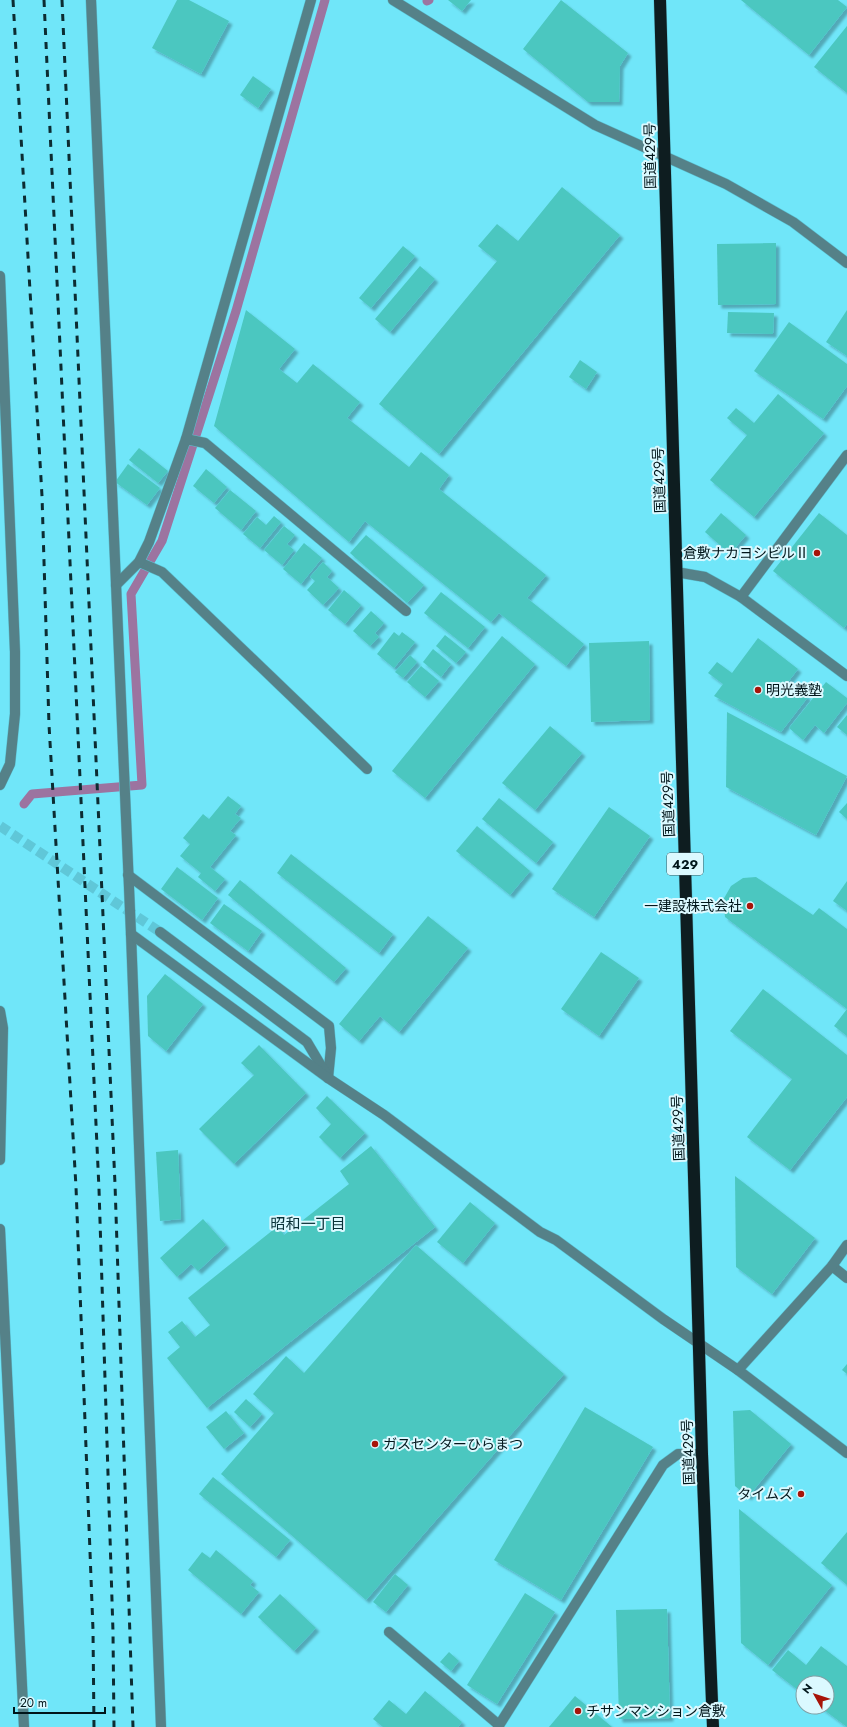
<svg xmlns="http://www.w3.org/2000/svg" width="847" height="1727" viewBox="0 0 847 1727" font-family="Jost,'Noto Sans JP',sans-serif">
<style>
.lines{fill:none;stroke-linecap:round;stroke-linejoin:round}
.stream{stroke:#9c74a0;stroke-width:9}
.building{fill:#4bc7c0;filter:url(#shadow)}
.minor-tunnel{stroke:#5fc7d8;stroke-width:10;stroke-dasharray:10 5;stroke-linecap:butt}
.minor-casing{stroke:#5cc0d1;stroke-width:11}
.highway-casing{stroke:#5cc0d1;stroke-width:13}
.minor{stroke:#558188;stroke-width:10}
.highway{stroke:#0e1d20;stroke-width:12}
.rail{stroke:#0c2c32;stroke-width:3;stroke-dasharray:7 7;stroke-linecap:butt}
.poi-dot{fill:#a71409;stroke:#dbf9ff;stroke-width:1.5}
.labels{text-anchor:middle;stroke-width:4;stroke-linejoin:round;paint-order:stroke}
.shield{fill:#dbf9ff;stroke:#42595f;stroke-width:1}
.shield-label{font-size:13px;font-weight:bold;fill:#00151a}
.street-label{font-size:14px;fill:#00151a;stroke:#dbf9ff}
.poi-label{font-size:14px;fill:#00151a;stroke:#dbf9ff;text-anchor:end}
.neighbourhood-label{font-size:15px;fill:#093137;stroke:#dbf9ff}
</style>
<defs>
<filter id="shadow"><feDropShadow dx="3.5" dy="3.5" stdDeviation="1" flood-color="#0004"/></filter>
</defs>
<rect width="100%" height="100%" fill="#70e6f9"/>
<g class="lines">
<!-- stream -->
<g class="stream">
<polyline points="427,1 429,0"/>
<polyline points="24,804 32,794 142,785 131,594 162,541 236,311 325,0"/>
</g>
</g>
<!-- building -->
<g class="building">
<polygon points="177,0 189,0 229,21 201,74 152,48"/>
<polygon points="448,0 471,0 462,11"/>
<polygon points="561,0 628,53 620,66 619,102 588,102 523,49"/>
<polygon points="741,0 838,0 847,7 809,55"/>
<polygon points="847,26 847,93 814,67"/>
<polygon points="253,76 271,89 258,108 240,95"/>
<polygon points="562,187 620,235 439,454 379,404 497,261 478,246 497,224 518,241"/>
<polygon points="776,243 776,304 718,305 717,244"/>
<polygon points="403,246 415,256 371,308 359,298"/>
<polygon points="420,266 435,279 390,332 375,319"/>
<polygon points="246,310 295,349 279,369 297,383 313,364 360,402 347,418 409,467 421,452 449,475 439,489 546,575 527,598 584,644 566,666 499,613 491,622 365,521 349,542 214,426"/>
<polygon points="847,310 847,356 826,342"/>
<polygon points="728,312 774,313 773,334 727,333"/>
<polygon points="789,322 847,364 847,386 823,419 754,371"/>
<polygon points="580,360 597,372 586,389 569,377"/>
<polygon points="778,394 824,433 754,517 710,480 747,435 727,418 736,408 754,423"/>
<polygon points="139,448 168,471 158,483 129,460"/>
<polygon points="128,464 160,488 147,505 115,482"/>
<polygon points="206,469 227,487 214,503 193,486"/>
<polygon points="230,490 256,511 241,530 215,508"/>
<polygon points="721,513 746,535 730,554 705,532"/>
<polygon points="819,513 847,535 847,624 844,628 773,571"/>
<polygon points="274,516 281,522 260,548 243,534 257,517 266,525"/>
<polygon points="284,526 295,535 287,544 294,550 282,565 264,550"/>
<polygon points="366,535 424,585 407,603 350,553"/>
<polygon points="304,543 322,558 301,584 283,569"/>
<polygon points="323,562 332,571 327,577 339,588 323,605 307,590 315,581 310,577"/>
<polygon points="344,590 361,605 345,624 328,610"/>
<polygon points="441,592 485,627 468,648 424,613"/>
<polygon points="371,611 384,623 375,633 379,637 370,646 353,631"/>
<polygon points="394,632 399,636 402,632 415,642 394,668 377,654"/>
<polygon points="445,635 466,652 456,663 436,646"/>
<polygon points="502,636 535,664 425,798 392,771"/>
<polygon points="758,638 798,669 788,682 808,697 781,732 714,696 723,684 708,673 717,662 732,673"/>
<polygon points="649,641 650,720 591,722 589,643"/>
<polygon points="433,649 451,664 441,677 423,662"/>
<polygon points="410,655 417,662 403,678 395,672"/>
<polygon points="421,666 439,681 425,697 407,682"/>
<polygon points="826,682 847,698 847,703 824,733 815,725 803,740 789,728"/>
<polygon points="727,712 847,776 816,835 726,787"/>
<polygon points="847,715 847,735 837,727"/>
<polygon points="550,726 582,753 535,810 502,783"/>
<polygon points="228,796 241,806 235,814 241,818 230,831 236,835 210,867 225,879 215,891 198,877 201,873 180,856 190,844 183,838 203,814 209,819"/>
<polygon points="499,798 553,842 536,863 482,819"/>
<polygon points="847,803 847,819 839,812"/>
<polygon points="609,807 650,836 594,917 552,889"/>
<polygon points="477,826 530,871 510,895 456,851"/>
<polygon points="291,854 393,934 379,953 277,873"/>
<polygon points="177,867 218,898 202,920 161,889"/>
<polygon points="756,877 813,915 819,908 847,929 847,1036 834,1026 847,1009 725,917 723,900 731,886 743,878"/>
<polygon points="240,880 346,968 334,982 228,895"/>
<polygon points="847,881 847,911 833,901"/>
<polygon points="224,904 262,931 248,951 210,923"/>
<polygon points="428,916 468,948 399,1032 380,1016 359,1041 339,1024"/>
<polygon points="601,952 639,978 599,1036 561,1009"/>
<polygon points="165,974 203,1004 166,1051 148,1036 147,996"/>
<polygon points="763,989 847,1055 847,1097 790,1170 747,1137 792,1079 730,1031"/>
<polygon points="259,1045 306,1093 234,1164 199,1129 254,1075 241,1063"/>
<polygon points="327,1096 365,1133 340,1158 319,1137 331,1124 316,1108"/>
<polygon points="371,1146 435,1227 207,1408 167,1358 180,1347 168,1332 182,1321 195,1337 210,1325 188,1298 278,1226 284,1235 349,1184 340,1171"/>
<polygon points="178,1150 181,1219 160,1221 156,1152"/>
<polygon points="735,1176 815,1238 772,1294 736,1267"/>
<polygon points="470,1202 495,1223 463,1263 437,1242"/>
<polygon points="203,1219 226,1245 198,1271 191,1264 177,1277 160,1258"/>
<polygon points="416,1245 564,1374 366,1600 221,1474 274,1413 253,1394 286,1356 304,1373"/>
<polygon points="847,1364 847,1374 842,1370"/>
<polygon points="246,1399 262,1414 250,1427 234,1412"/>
<polygon points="585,1407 653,1447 561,1600 494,1560"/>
<polygon points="750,1410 791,1444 748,1497 735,1486 733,1411"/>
<polygon points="226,1411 244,1433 224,1449 206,1427"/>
<polygon points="213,1477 290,1540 276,1557 199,1494"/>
<polygon points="739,1509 832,1585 768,1665 741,1643"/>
<polygon points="847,1532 847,1585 821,1563"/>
<polygon points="216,1550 253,1581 250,1585 259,1592 241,1614 188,1570 202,1552 210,1558"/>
<polygon points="395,1574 408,1585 386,1612 373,1602"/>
<polygon points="525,1593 555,1612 497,1704 467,1685"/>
<polygon points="280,1594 316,1628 294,1651 258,1617"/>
<polygon points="667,1609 670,1718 619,1719 616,1610"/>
<polygon points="821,1646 847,1666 847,1727 820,1707 827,1707 827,1683 803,1683 803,1694 772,1670 788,1650 806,1665"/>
<polygon points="449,1652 459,1661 451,1671 440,1662"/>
<polygon points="425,1691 462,1722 458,1727 383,1727 373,1719 389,1700 406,1714"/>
<polygon points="575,1696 612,1727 549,1727"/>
</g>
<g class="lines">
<!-- minor-tunnel -->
<polyline class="minor-tunnel" points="0,826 160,932"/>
<defs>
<g id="minor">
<polyline points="91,0 131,934 161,1727"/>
<polyline points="393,0 595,125 726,184 793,222 847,263"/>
<polyline points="0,276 15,652 15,714 10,764 0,785"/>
<polyline points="186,439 205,443 406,611"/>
<polyline points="139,562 162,572 367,769"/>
<polyline points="676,572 705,577 741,597 847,676"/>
<polyline points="116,585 139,562 149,542 186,439 311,0"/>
<polyline points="741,597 847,455"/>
<polyline points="128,875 329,1026 331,1048 328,1078"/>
<polyline points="160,932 307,1042 326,1074"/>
<polyline points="131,934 328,1078 384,1115 540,1232 556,1240 663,1319 738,1370 847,1453"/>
<polyline points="0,1011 3,1028 0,1160"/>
<polyline points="0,1229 24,1727"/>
<polyline points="832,1266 847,1278"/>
<polyline points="738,1370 832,1266 847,1245"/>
<polyline points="389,1632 499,1725"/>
<polyline points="498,1727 663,1465 678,1454 702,1454"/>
</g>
<polyline id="highway" points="660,0 702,1454 713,1727"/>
</defs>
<!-- minor casing -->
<use href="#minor" class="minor-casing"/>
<!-- highway casing -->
<use href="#highway" class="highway-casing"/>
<!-- minor -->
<use href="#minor" class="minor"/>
<!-- highway -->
<use href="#highway" class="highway"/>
<!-- rail -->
<g class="rail">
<polyline points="13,0 42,496 49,725 76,1187 93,1630 94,1727"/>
<polyline points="44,0 99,1189 113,1632 114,1727"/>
<polyline points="62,0 115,1184 133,1727"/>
</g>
</g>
<!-- markers -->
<g class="poi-dot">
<circle cx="817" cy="553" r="4"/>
<circle cx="758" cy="690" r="4"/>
<circle cx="750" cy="906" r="4"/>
<circle cx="375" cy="1444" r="4"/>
<circle cx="801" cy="1494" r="4"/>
<circle cx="578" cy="1711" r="4"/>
</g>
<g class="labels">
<!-- shield labels -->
<rect class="shield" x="667" y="853" width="36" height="22" rx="3"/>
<g class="shield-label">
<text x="685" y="869">429</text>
</g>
<!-- street labels -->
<g class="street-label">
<text transform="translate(650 156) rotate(-91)" y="5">国道429号</text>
<text transform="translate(659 480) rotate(-92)" y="5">国道429号</text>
<text transform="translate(668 804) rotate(-92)" y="5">国道429号</text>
<text transform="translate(678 1128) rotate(-92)" y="5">国道429号</text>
<text transform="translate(688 1452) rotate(-92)" y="5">国道429号</text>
</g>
<!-- poi labels -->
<g class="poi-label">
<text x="809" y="558">倉敷ナカヨシビルⅡ</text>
<text x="766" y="695" text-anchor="start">明光義塾</text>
<text x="742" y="911">一建設株式会社</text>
<text x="383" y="1449" text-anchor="start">ガスセンターひらまつ</text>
<text x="793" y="1499">タイムズ</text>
<text x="586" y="1716" text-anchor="start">チサンマンション倉敷</text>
</g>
<!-- neighbourhood labels -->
<g class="neighbourhood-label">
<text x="308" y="1229">昭和一丁目</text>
</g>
</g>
<!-- north arrow -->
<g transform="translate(815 1695) rotate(309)"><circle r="19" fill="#dbf9ff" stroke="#839ea3"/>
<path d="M0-3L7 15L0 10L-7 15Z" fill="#a71409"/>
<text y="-6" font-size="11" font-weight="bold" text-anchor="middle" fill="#00151a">N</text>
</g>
<!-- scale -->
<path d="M14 1707v6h91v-6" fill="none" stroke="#00151a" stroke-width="2"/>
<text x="20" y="1707" font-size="12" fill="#00151a" stroke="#dbf9ff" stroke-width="3" paint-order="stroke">20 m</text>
</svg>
